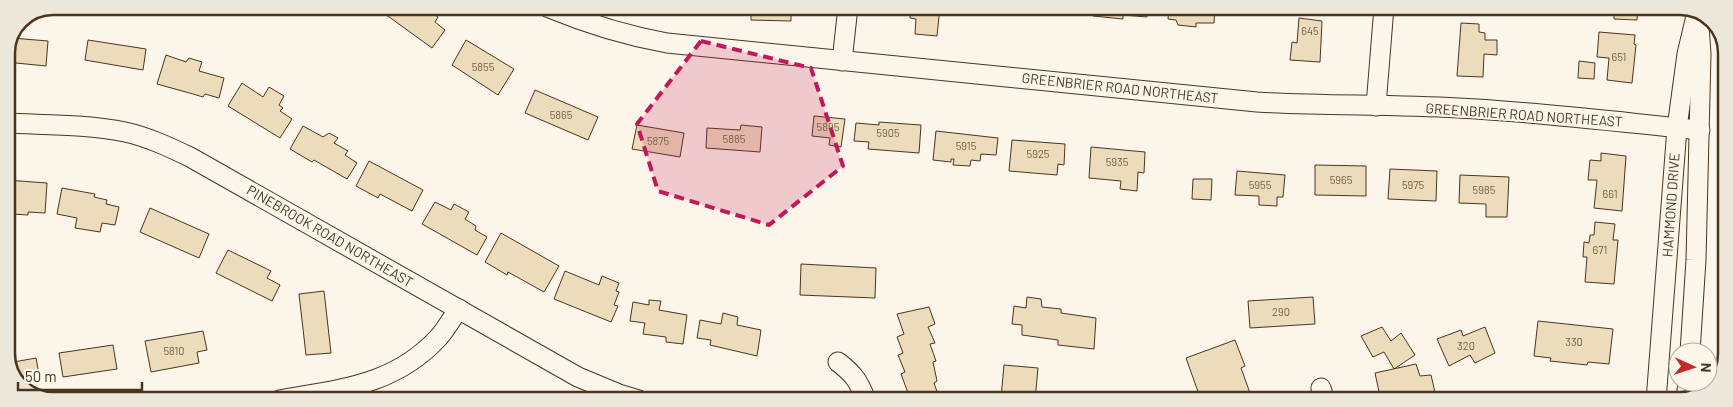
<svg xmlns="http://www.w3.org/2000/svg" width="1733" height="407" viewBox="0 0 1733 407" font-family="Barlow,sans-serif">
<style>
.building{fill:#ecdcbc;stroke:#4a3520}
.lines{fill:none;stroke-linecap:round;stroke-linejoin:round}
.minor-casing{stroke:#4a3520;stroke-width:21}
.minor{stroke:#fbf6e9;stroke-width:19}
.marked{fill:#c2185b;fill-opacity:0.2;stroke:#c2185b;stroke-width:4;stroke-dasharray:10 6;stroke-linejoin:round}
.labels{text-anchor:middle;stroke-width:4;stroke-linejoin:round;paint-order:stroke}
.number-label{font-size:11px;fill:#725f47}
.street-label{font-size:14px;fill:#4a3520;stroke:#fbf6e9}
.rim{fill:none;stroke:#4a3520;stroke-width:2.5}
</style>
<rect width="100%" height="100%" fill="#fbf6e9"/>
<!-- building -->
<g class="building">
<polygon points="390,6 423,6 438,17 435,22 445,30 432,48 385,14"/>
<polygon points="751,7 791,7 791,21 751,20"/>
<polygon points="910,7 940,7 937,36 915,34 916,19 910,18"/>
<polygon points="1086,7 1148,7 1147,17 1123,15 1123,19 1093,16 1093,12 1086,11"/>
<polygon points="1169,7 1215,7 1214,23 1196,23 1196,27 1178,25 1176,20 1168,19"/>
<polygon points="1463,7 1482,7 1482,15 1463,14"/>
<polygon points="1614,7 1638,7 1637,20 1614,19"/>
<polygon points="1299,18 1322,21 1320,62 1290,60 1292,42 1297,43"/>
<polygon points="1461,23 1479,24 1479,32 1485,33 1485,40 1497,40 1497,55 1484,54 1483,77 1457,76"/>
<polygon points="1599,32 1635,35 1634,44 1636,45 1632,83 1607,80 1609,58 1597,57"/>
<polygon points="12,38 48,41 46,66 6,62 6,52"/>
<polygon points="88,40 146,49 143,70 85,60"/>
<polygon points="466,40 514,69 498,95 452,65"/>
<polygon points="166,55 186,62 189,58 202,62 199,71 224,78 219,98 205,94 203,97 193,94 157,84"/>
<polygon points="1579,61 1595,63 1594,79 1578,78"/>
<polygon points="242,83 263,97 269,87 284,96 279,105 283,108 280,111 292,119 280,138 228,106"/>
<polygon points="535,90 598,117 588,140 525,113"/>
<polygon points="814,116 845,119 841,147 829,145 830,138 812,136"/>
<polygon points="879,122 921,125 919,153 868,149 869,142 854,141 856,123 879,125"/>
<polygon points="637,125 684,133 680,157 632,149"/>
<polygon points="741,125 762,127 760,152 706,148 707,128 740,130"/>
<polygon points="303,126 323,137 329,133 338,138 334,143 348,151 345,155 357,163 347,179 314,160 312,162 290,149"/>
<polygon points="936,131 998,138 996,155 981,154 980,161 971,160 970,166 953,165 954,159 951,159 951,162 933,160"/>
<polygon points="1012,140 1065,144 1064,165 1058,164 1057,175 1009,171"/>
<polygon points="1091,147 1145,152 1144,173 1138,172 1137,191 1120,189 1121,181 1089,178"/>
<polygon points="1601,153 1626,156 1622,211 1594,208 1597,180 1588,180 1590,160 1601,161"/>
<polygon points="369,161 423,190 412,211 380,194 378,198 356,186"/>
<polygon points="1315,165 1366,166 1366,196 1315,195"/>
<polygon points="1390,169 1437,171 1436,201 1388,199"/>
<polygon points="1237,171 1285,175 1283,197 1277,197 1277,206 1259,205 1259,196 1235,195"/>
<polygon points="1460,175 1509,177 1507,217 1486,217 1486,204 1459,203"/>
<polygon points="1193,179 1212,179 1211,200 1192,199"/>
<polygon points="6,180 47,183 45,213 28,212 28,215 12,214 12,211 6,211"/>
<polygon points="62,188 95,194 94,197 107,200 106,204 119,207 115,225 102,223 100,232 75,228 77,218 57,214"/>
<polygon points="435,202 451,210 454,204 469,212 465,219 476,226 475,230 487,237 477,255 422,224"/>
<polygon points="150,208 209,234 199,258 140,232"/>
<polygon points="1595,222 1615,224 1613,240 1618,240 1614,284 1585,282 1587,257 1583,257 1584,242 1589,243 1590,235 1594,235"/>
<polygon points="501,233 559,266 544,292 508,272 507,275 485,262"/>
<polygon points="228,250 271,271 267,278 280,285 272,301 216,273"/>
<polygon points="801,264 876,268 875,298 800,295"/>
<polygon points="565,271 599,285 602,276 619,283 616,291 619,292 614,305 618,306 611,322 554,299"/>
<polygon points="324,291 331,353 306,355 299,294"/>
<polygon points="1027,297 1041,299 1042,307 1061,309 1061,313 1096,318 1094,349 1058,345 1058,340 1022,335 1022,325 1012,324 1014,306 1026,308"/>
<polygon points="1313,297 1315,324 1250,328 1248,301"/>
<polygon points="649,300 661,301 659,310 687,315 683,344 666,342 666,337 643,334 645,323 630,321 633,302 649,305"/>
<polygon points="929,307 935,324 928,327 935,343 930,344 936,361 933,362 937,381 934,383 940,400 904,400 901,395 908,393 901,374 905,372 898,355 903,353 897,337 904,334 897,314"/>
<polygon points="723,313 738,317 737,325 761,330 757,356 710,345 711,340 697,338 700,320 721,324"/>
<polygon points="1538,321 1613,329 1609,364 1588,362 1587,365 1550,361 1551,358 1534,356"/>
<polygon points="1382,327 1391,341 1401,333 1415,355 1394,369 1384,352 1373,357 1361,336"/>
<polygon points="1485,327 1495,353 1475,363 1470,355 1449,366 1437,339 1461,330 1463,336"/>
<polygon points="203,331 207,350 197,352 199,363 151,372 145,341"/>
<polygon points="1235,340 1245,366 1241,368 1250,393 1230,400 1201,400 1186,358"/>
<polygon points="113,345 117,369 63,377 59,353"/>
<polygon points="36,358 40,380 18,384 8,363"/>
<polygon points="1416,364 1420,376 1431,375 1437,401 1381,401 1375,373"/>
<polygon points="1004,365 1038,368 1035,400 1007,400 1008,399 1001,398"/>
<polygon points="1574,394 1608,395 1608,401 1573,401"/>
</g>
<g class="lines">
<defs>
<g id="minor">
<path d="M547 7C588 24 623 35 667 43L1257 102C1324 106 1391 104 1458 108 1539 112 1619 122 1700 130"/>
<polyline points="842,61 848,7"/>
<polyline points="1376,106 1384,7"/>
<path d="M6 123C45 125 87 124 125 132 148 137 169 147 190 157L578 377 619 394 639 400"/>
<polyline points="1690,352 1696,260 1701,54 1699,26"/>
<path d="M838 362C854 374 859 382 866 400"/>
<polyline points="1695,382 1706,392"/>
<polyline points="1321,388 1325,401"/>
<polyline points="1686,399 1688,382"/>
<path d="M279 400C340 389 394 386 439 337 446 329 452 318 459 309"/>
<polyline points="1656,401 1677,128 1687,54 1697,12"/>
</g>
</defs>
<!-- minor casing -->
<use href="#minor" class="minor-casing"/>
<!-- minor -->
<use href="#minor" class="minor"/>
</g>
<!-- marked area -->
<path class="marked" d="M701 41 811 68 843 166 769 225 658 191 637 124Z"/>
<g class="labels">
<!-- number labels -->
<g class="number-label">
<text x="1310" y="35">645</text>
<text x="1619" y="61">651</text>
<text x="483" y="71">5855</text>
<text x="561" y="119">5865</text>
<text x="828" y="131">5895</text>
<text x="888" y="137">5905</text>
<text x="734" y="143">5885</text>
<text x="658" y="145">5875</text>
<text x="966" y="150">5915</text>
<text x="1038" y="158">5925</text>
<text x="1117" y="166">5935</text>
<text x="1341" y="184">5965</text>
<text x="1260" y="189">5955</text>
<text x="1413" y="189">5975</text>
<text x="1484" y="194">5985</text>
<text x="1610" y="198">661</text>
<text x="1600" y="254">671</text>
<text x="1281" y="316">290</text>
<text x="1574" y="346">330</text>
<text x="1466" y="350">320</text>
<text x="174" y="355">5810</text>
</g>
<!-- street labels -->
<g class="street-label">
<text transform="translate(1120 88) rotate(6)" y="5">GREENBRIER ROAD NORTHEAST</text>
<text transform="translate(1524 115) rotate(4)" y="5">GREENBRIER ROAD NORTHEAST</text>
<text transform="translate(1671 205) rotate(-86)" y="5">HAMMOND DRIVE</text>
<text transform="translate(330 236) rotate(30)" y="5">PINEBROOK ROAD NORTHEAST</text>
</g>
</g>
<!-- crop -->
<path d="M0 0H1733V407H0ZM53 15H1680A38 38 0 0 1 1718 53V354A38 38 0 0 1 1680 392H53A38 38 0 0 1 15 354V53A38 38 0 0 1 53 15Z" fill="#ede7d9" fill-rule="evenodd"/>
<path class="rim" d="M53 15H1680A38 38 0 0 1 1718 53V354A38 38 0 0 1 1680 392H53A38 38 0 0 1 15 354V53A38 38 0 0 1 53 15Z"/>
<!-- north arrow -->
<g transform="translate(1693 367) rotate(93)"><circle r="24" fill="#fbf6e9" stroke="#b4a999"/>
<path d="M0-4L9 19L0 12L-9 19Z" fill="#c62828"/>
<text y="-8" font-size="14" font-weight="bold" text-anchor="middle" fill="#4a3520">N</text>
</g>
<!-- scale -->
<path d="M18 382v8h124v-8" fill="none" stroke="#4a3520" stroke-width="2.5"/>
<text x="25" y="382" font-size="15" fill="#4a3520" stroke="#fbf6e9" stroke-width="4" paint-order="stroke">50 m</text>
</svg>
